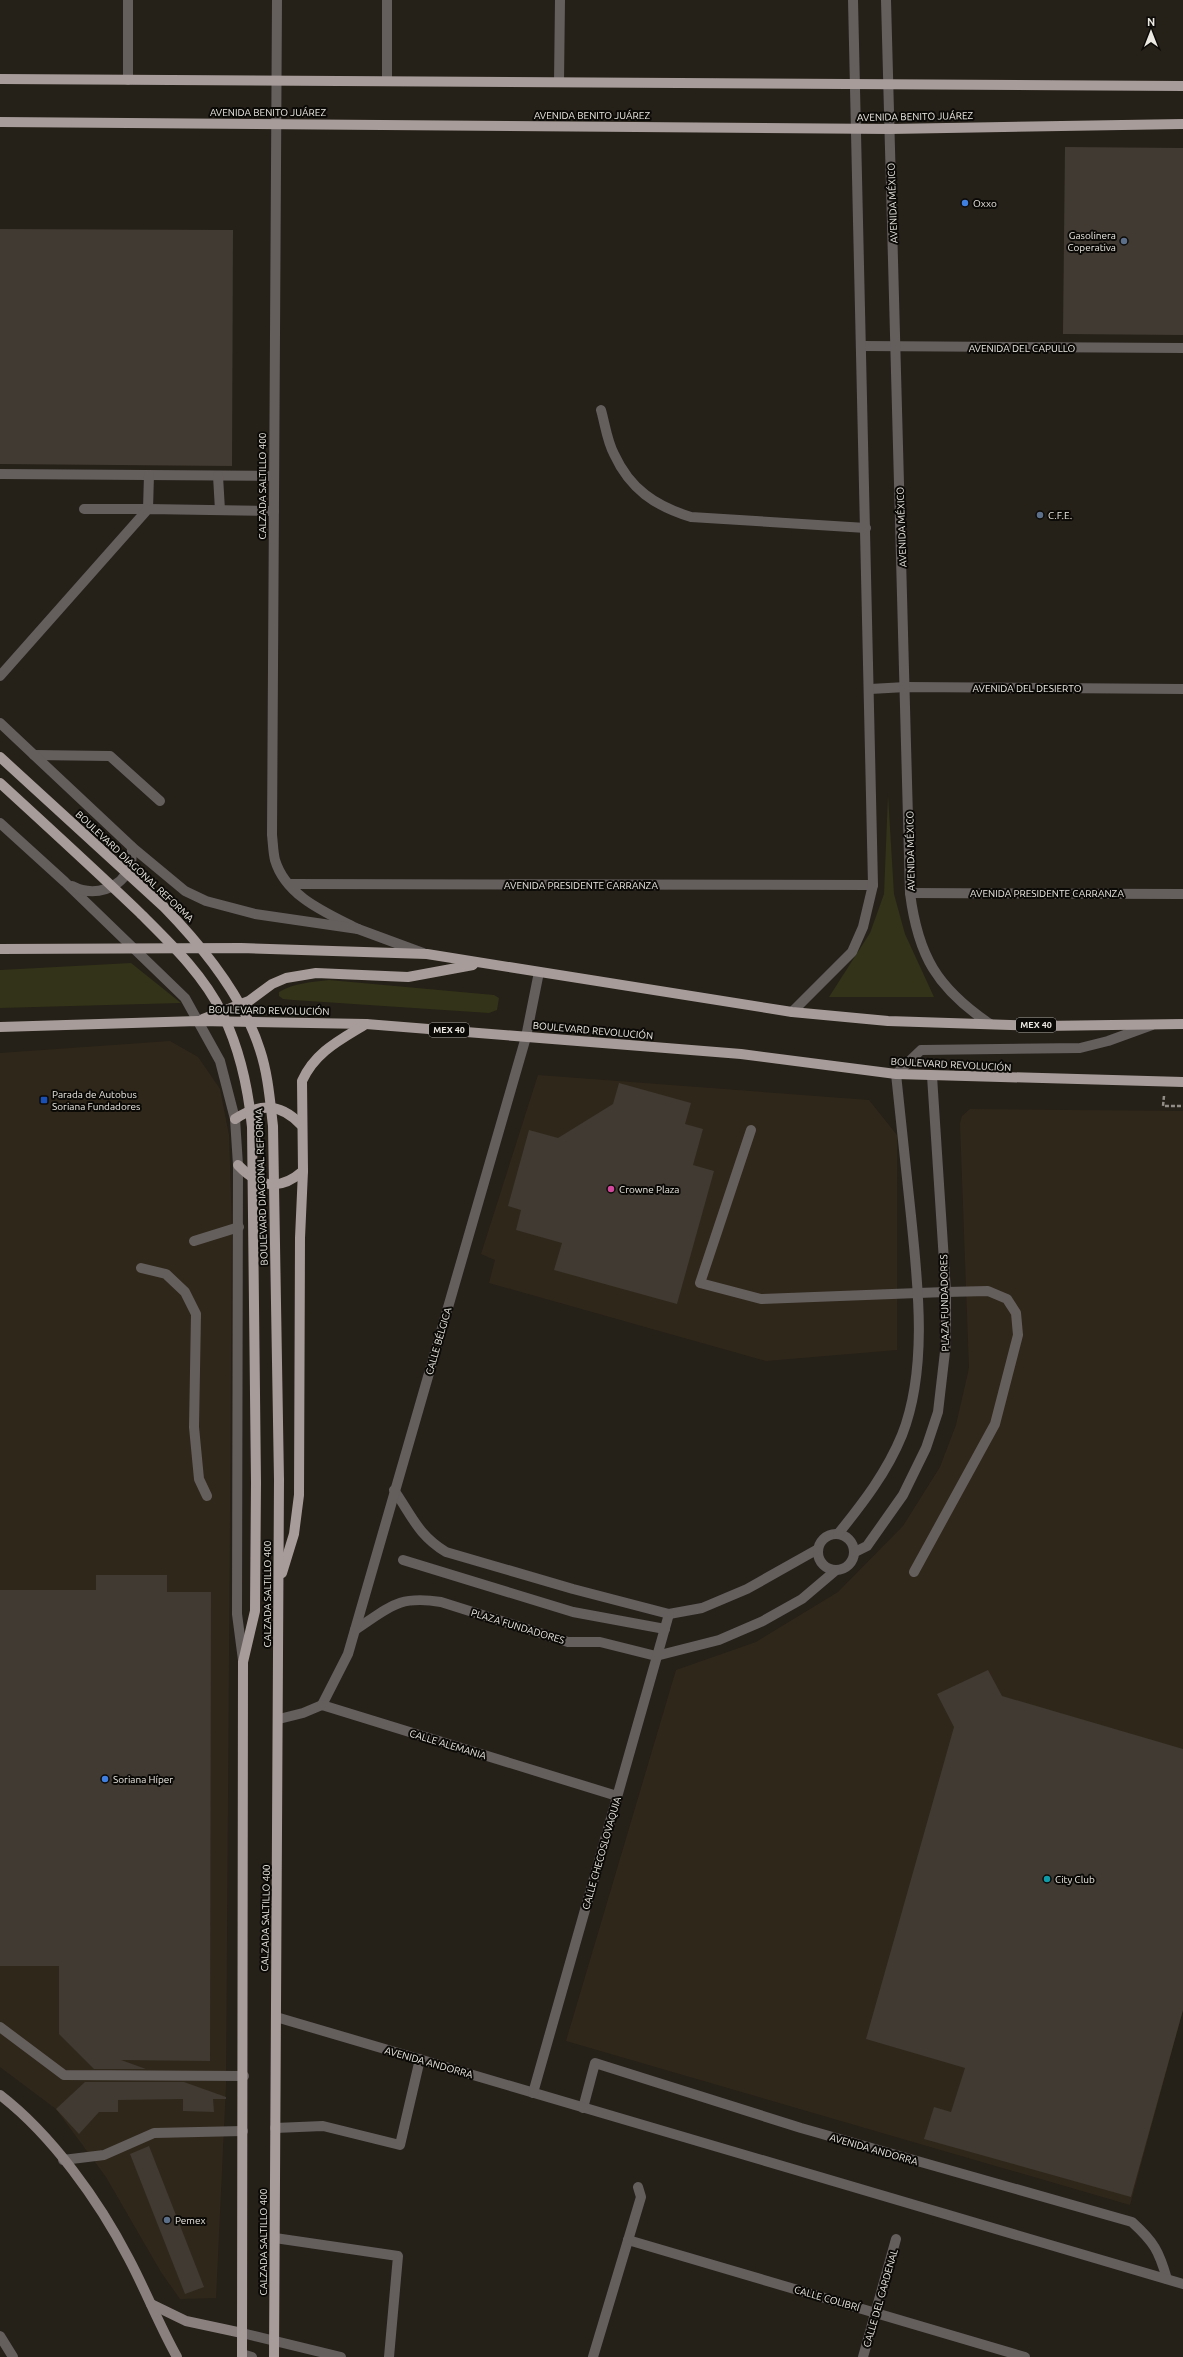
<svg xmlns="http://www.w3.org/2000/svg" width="1183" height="2357" viewBox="0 0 1183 2357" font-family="Ubuntu,sans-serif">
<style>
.built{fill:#2f271a}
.green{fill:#323318}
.building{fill:#403a32}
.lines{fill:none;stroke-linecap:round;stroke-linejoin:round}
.path{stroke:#918d86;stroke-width:2.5;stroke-dasharray:4 2;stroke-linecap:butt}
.service{stroke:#645e5d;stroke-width:10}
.minor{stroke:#645e5d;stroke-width:10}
.tertiary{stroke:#645e5d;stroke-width:10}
.secondary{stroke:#8a817f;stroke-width:10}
.primary{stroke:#a79c9a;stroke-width:10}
.primary-bridge{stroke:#a79c9a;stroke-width:10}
.shop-dot{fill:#3f7fe0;stroke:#0c0a07;stroke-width:1.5}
.service-dot{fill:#5c6f8a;stroke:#0c0a07;stroke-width:1.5}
.transit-dot{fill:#1a4fb4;stroke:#0c0a07;stroke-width:1.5}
.hotel-dot{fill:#d1479c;stroke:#0c0a07;stroke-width:1.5}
.culture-dot{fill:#0f9aa8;stroke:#0c0a07;stroke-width:1.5}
.labels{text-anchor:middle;stroke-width:4;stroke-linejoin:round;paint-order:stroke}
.shield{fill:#0c0a07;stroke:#a9a6a1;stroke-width:1}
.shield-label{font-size:9px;font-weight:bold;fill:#ece9e3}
.street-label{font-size:10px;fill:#ece9e3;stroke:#0c0a07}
.poi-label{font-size:10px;fill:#ece9e3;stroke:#0c0a07;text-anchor:start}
</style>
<rect width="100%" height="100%" fill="#252018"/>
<!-- built -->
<g class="built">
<polygon points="170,1041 198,1057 220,1089 229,1135 232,1227 226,2085 216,2298 180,2299 161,2272 106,2177 56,2109 0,2067 0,1053"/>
<polygon points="538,1075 869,1100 897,1135 897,1350 766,1361 489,1283 495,1260 481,1254"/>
<polygon points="970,1109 1183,1111 1183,2010 1130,2205 566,2041 676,1670 756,1642 838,1592 903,1526 940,1467 956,1425 969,1368 960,1124 962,1116"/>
</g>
<!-- green -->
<g class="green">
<polygon points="888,795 894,894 905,934 934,997 829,997 870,933 884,894"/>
<polygon points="131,963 181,1003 0,1008 0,970"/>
<path d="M329 980 494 995 499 998 497 1010 489 1013 293 1000 283 999 279 996V992C294 983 312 982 329 980Z"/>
</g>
<!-- building -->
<g class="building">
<polygon points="1065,147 1183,148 1183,335 1063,334"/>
<polygon points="0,229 233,230 232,466 0,464"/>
<polygon points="619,1083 691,1103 685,1124 703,1129 693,1165 714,1171 677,1304 554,1270 562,1243 516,1230 521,1210 508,1206 529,1130 558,1138 613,1104"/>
<polygon points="96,1575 167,1575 167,1592 211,1592 210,2061 121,2060 146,2069 94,2069 59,2034 59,1966 0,1966 0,1590 96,1590"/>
<polygon points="988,1670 1002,1696 1183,1749 1183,2010 1131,2197 924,2139 934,2107 951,2112 965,2068 866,2039 954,1727 937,1694"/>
<polygon points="85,2082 184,2082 226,2097 226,2099 213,2099 214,2112 183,2111 183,2099 118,2100 118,2112 99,2112 79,2134 56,2109"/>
<polygon points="149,2146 204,2287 185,2294 130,2154"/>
</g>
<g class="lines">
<!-- path -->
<polyline class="path" points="1164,1096 1163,1106 1183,1106"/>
<!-- service -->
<g class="service">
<polyline points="128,80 128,0"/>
<polyline points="387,81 387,0"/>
<polyline points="559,82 560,0"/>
<path d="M601 410C605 424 607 441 614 454 630 489 655 506 691 517L866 528"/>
<polyline points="0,474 274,476"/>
<polyline points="218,476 220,510"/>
<polyline points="84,509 148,509 149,475"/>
<polyline points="0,676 148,509 274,511"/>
<polyline points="34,755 110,756 160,801"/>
<polyline points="751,1130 700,1283 761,1299 918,1293"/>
<polyline points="194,1241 239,1227"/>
<polyline points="141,1268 166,1274 185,1292 196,1314 194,1427 199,1479 207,1496"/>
<polyline points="403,1560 573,1612 665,1629"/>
<polyline points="914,1572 995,1424 1018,1335 1016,1313 1007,1299 988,1291 946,1292"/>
<polyline points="0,2027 64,2075 244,2076"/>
<path d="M583 2108 595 2063 801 2128 1132 2222C1154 2242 1159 2251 1167 2279"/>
<polyline points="275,2128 323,2126 400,2145 420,2059"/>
<polyline points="63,2160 104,2155 154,2133 243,2131"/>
<polyline points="275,2238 398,2256 389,2357"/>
</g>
<!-- minor -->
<g class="minor">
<polyline points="862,346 1183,348"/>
<polyline points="870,689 906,687 1183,689"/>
<polyline points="289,884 873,885"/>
<polyline points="910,893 1183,894"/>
<polyline points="918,1293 946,1292"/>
<path d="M394 1490C412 1516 418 1535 446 1552L573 1589 669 1614 702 1608 747 1589 818 1549"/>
<circle cx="836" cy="1552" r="18"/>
<path d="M838 1534C863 1503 887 1472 902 1435 928 1369 918 1284 911 1216 906 1169 901 1121 896 1074L921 1050 1080 1048 1108 1041 1152 1025"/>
<polyline points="855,1552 867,1546 903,1495 926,1448 938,1412 946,1343 946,1292 932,1076"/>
<path d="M355 1630C390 1607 398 1595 441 1602L568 1642H600L656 1656 719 1640 763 1621 802 1599 835 1571"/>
<polyline points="322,1705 348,1654 526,1037 539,972"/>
<polyline points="279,1719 303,1713 322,1705 617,1796"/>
<polyline points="276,2017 1183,2284"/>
<polyline points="533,2093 669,1614"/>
<polyline points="628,2240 1025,2357"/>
<polyline points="242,2333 341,2357"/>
<polyline points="0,2336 13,2357"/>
<polyline points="242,2354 252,2357"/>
<polyline points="593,2357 641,2197 638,2187"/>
<polyline points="863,2357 896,2239"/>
</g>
<!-- tertiary -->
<g class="tertiary">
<path d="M277 0 272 835C273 843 273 852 275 860 286 897 327 913 358 929"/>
<path d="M886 0 910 893C918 956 937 988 990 1024"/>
<polyline points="0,723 132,847 185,891 206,901 255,914 358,929 423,953"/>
<polyline points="0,823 65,882 185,998 220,1061 235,1119 238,1165 237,1614 243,1660"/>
<path d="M72 886C93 897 121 890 130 866 132 861 132 853 132 847"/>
<polyline points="792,1012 852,952 863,927 873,885 853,0"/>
</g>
<!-- secondary -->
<g class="secondary">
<path d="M0 2095C52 2135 99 2201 129 2259 146 2291 159 2325 177 2357"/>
<polyline points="151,2304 186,2321 242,2333"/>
</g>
<!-- primary -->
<g class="primary">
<polyline points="0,79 1183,86"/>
<polyline points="0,122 890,129 1183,124"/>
<polyline points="0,949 241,948 427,954 792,1012 888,1021 1042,1026 1183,1024"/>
<polyline points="203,1019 249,1001 272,984 286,978 316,973 408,977 473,965"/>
<polyline points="0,1027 198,1021 366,1024 741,1054 896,1074 1183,1082"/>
<path d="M235 1119C259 1103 281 1103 301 1125"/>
<path d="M238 1165C259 1187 279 1192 303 1171"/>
<path d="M282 1573 294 1534 299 1495 300 1238 303 1171 302 1081C315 1052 340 1040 366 1024"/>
<polyline points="242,2357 243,1662 255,1611 256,1483"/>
<polyline points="274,2357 279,1480"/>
</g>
<!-- primary-bridge -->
<g class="primary-bridge">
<path d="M0 757 164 907C203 947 243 996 260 1050 268 1074 270 1101 273 1126L279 1480"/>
<path d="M0 783C47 826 94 869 140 913 170 943 203 974 222 1013 240 1049 248 1087 252 1127L256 1483"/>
</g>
</g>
<!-- markers -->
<g class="shop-dot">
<circle cx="965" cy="203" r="4"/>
<circle cx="105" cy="1779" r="4"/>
</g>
<g class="service-dot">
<circle cx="1124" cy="241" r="4"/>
<circle cx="1040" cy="515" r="4"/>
<circle cx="167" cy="2220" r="4"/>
</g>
<rect class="transit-dot" x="40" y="1096" width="8" height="8" rx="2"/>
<circle class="hotel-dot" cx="611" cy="1189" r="4"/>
<circle class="culture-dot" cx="1047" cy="1879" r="4"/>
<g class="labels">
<!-- shield labels -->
<g class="shield">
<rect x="1016" y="1018" width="40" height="14" rx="3"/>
<rect x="429" y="1023" width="40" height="14" rx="3"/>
</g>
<g class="shield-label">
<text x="1036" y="1028">MEX 40</text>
<text x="449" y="1033">MEX 40</text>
</g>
<!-- street labels -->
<g class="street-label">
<text x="268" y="116">AVENIDA BENITO JUÁREZ</text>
<text x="592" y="119">AVENIDA BENITO JUÁREZ</text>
<text transform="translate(915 116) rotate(-1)" y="4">AVENIDA BENITO JUÁREZ</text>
<text transform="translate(892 203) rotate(-92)" y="4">AVENIDA MÉXICO</text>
<text x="1022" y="352">AVENIDA DEL CAPULLO</text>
<text transform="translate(262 486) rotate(-90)" y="4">CALZADA SALTILLO 400</text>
<text transform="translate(901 527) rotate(-92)" y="4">AVENIDA MÉXICO</text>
<text x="1027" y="692">AVENIDA DEL DESIERTO</text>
<text transform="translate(910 851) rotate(-91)" y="4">AVENIDA MÉXICO</text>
<text transform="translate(135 866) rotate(43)" y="4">BOULEVARD DIAGONAL REFORMA</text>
<text x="581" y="889">AVENIDA PRESIDENTE CARRANZA</text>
<text x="1047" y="897">AVENIDA PRESIDENTE CARRANZA</text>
<text transform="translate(269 1010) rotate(1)" y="4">BOULEVARD REVOLUCIÓN</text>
<text transform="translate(593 1030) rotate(5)" y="4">BOULEVARD REVOLUCIÓN</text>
<text transform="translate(951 1064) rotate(3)" y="4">BOULEVARD REVOLUCIÓN</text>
<text transform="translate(261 1187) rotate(-92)" y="4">BOULEVARD DIAGONAL REFORMA</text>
<text transform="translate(944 1303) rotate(-91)" y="4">PLAZA FUNDADORES</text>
<text transform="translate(438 1341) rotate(-74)" y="4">CALLE BÉLGICA</text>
<text transform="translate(267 1594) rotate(-90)" y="4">CALZADA SALTILLO 400</text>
<text transform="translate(518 1626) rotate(17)" y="4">PLAZA FUNDADORES</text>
<text transform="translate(448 1744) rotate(17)" y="4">CALLE ALEMANIA</text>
<text transform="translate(601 1853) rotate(-74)" y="4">CALLE CHECOSLOVAQUIA</text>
<text transform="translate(265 1918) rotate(-89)" y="4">CALZADA SALTILLO 400</text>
<text transform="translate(429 2062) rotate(16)" y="4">AVENIDA ANDORRA</text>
<text transform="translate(874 2149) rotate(16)" y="4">AVENIDA ANDORRA</text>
<text transform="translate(263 2242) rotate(-90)" y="4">CALZADA SALTILLO 400</text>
<text transform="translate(827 2298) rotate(16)" y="4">CALLE COLIBRÍ</text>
<text transform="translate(880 2298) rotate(-74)" y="4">CALLE DEL CARDENAL</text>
</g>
<!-- poi labels -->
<g class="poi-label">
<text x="973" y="207">Oxxo</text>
<text x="1116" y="239" text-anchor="end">Gasolinera<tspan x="1116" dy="12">Coperativa</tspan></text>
<text x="1048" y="519">C.F.E.</text>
<text x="52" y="1098">Parada de Autobus<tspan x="52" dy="12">Soriana Fundadores</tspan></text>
<text x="619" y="1193">Crowne Plaza</text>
<text x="113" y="1783">Soriana Híper</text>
<text x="1055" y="1883">City Club</text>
<text x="175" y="2224">Pemex</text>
</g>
</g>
<!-- north arrow -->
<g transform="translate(1151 32)" stroke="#0c0a07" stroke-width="3" paint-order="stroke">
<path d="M0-3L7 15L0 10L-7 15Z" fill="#ece9e3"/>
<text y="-6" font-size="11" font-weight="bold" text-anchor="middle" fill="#ece9e3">N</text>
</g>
</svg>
